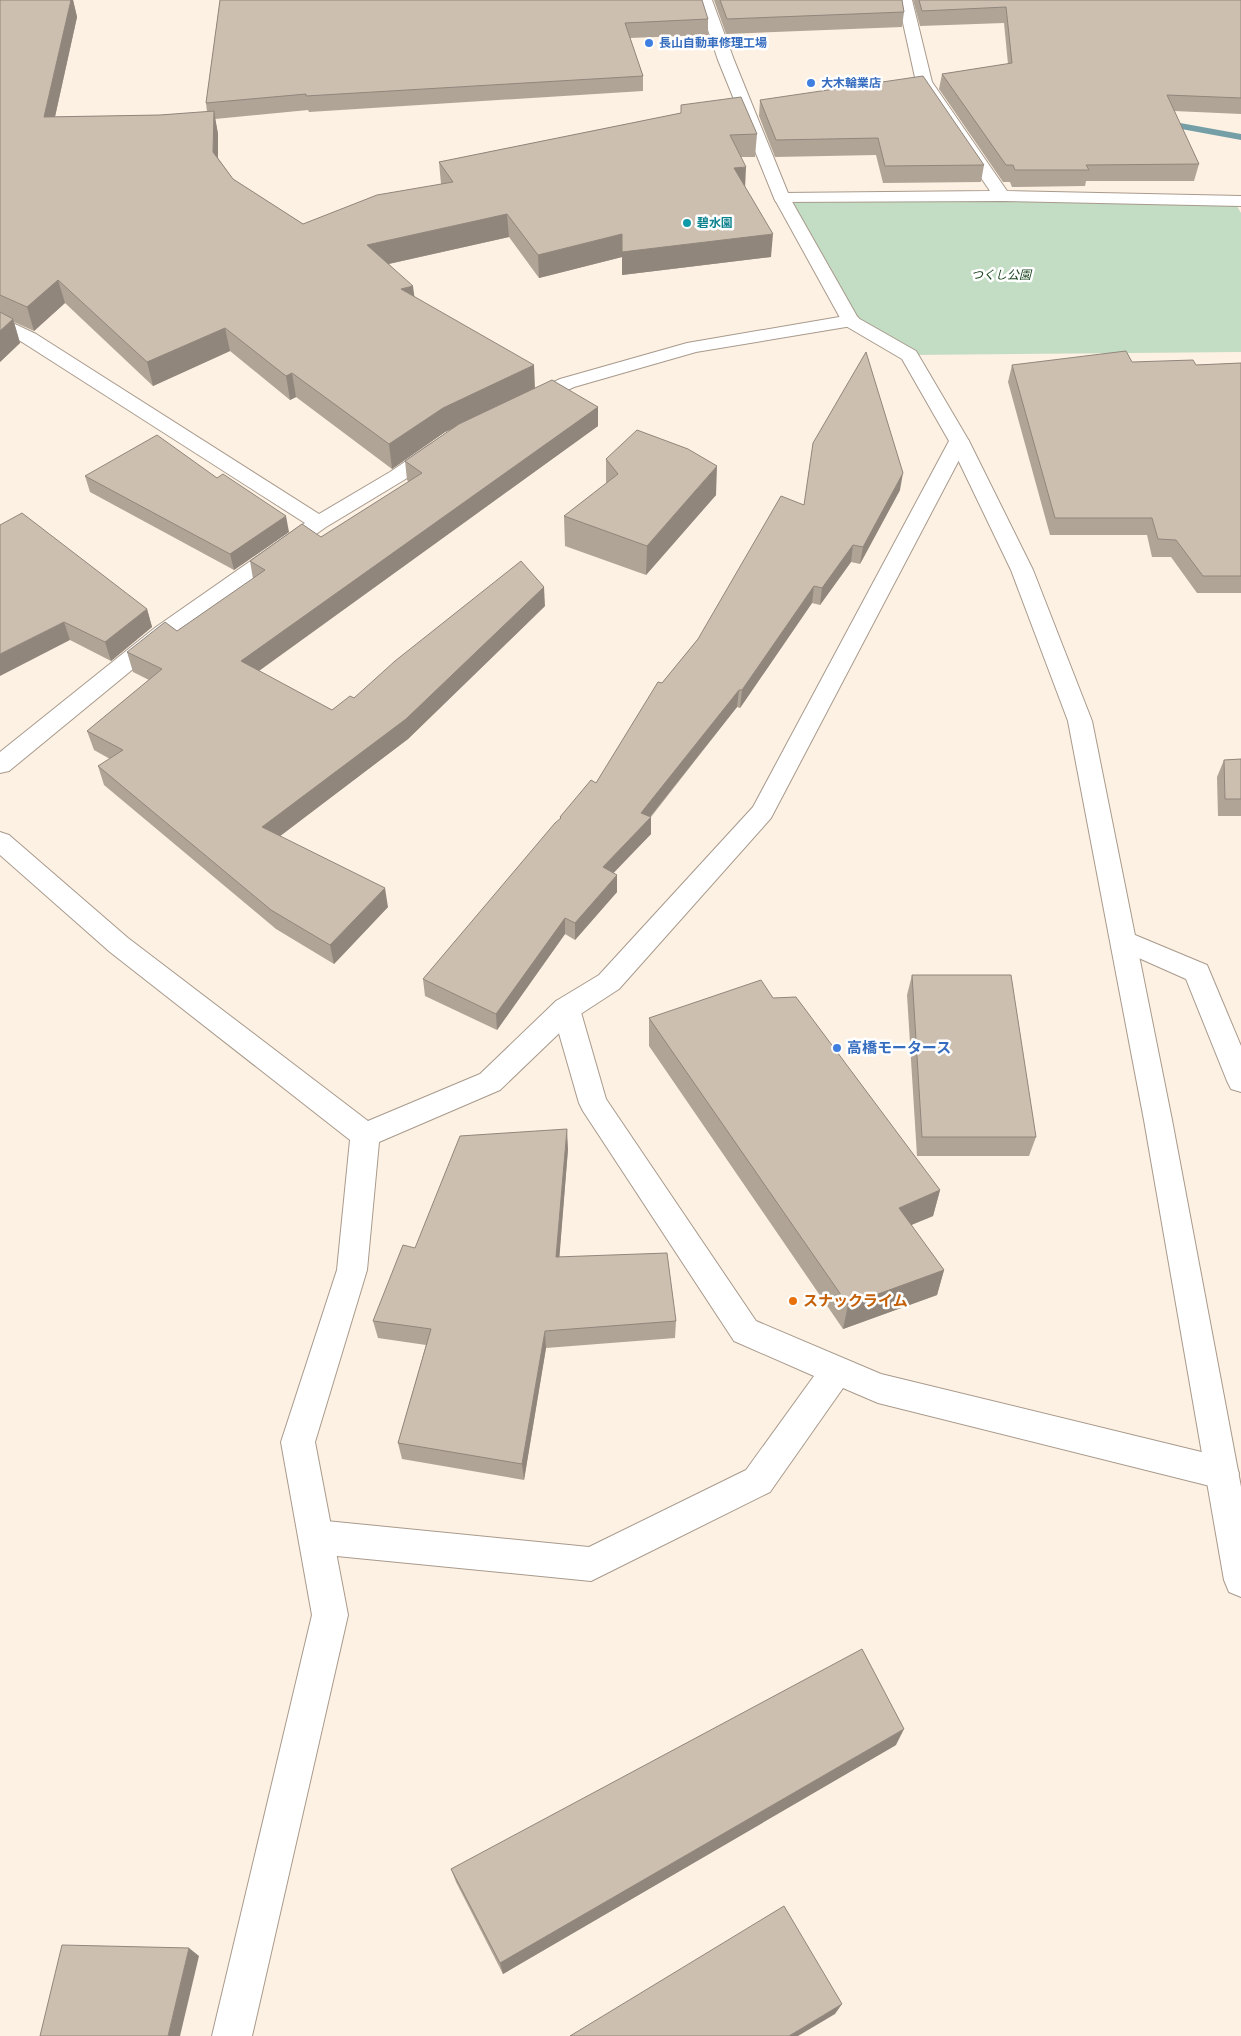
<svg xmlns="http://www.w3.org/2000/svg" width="1241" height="2036" viewBox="0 0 1241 2036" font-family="'Libre Baskerville','Noto Sans JP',serif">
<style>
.green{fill:#c3dcc4}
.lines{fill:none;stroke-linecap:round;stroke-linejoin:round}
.stream{fill:#759fa7;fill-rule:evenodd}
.service-casing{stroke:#a89a8c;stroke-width:2}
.minor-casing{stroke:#a89a8c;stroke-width:2}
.tertiary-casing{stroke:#a89a8c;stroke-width:2}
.service{fill:#fff;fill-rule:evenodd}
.minor{fill:#fff;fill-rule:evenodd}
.tertiary{fill:#fff;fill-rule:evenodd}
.wall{fill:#b0a497}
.shaded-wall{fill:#90867b}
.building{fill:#cdbfb0;stroke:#90867b}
.shop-dot{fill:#3f7fe0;stroke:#fff;stroke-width:2}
.culture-dot{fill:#0f9aa8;stroke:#fff;stroke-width:2}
.food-dot{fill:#e8710a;stroke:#fff;stroke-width:2}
.labels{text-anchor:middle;stroke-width:5;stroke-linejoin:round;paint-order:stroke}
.far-shop-label{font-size:12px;font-weight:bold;fill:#366cbe;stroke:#fff;text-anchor:start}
.far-culture-label{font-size:12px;font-weight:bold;fill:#0d838f;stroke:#fff;text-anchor:start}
.far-park-label{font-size:12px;font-style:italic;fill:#19421d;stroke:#fff}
.shop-label{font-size:15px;font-weight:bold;fill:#366cbe;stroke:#fff;text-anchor:start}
.food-label{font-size:15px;font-weight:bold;fill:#c56008;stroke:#fff;text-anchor:start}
</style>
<rect width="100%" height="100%" fill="#fdf1e4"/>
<!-- green -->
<polygon class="green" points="782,198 1234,201 1241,213 1241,352 909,355 851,321"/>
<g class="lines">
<!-- stream -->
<polygon class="stream" points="1158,119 1241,134 1241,140 1154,124 1153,122"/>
<defs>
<g id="service">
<polygon points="1123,930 1207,965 1241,1046 1241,1092 1231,1089 1227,1081 1186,979 1114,947 1110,940 1114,933"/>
<polygon points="566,998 576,1001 580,1009 606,1099 756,1321 881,1374 1222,1457 1234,1462 1239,1473 1234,1484 1222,1489 878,1403 843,1388 770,1492 591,1581 316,1554 304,1549 299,1537 304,1525 316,1520 589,1547 746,1470 814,1376 734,1341 583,1111 579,1103 552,1009 556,1001"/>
</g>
<g id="minor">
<polygon points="898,0 912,0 932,82 1007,191 1241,196 1241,206 1002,201 776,202 774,198 776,194 782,193 990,191 916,82"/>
<polygon points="851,315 858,317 860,321 858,325 696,352 574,387 534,406 527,408 520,406 517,402 520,398 560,379 687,343"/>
<polygon points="0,317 36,334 319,514 390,472 431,444 438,442 445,444 448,448 445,452 404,480 326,527 172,637 9,771 0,773 0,752 156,627 305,523 22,342 0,330"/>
<polygon points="959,435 966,437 969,441 771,818 619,989 576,1017 500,1090 379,1142 367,1270 315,1442 348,1615 252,2036 212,2036 312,1615 281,1442 337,1270 350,1140 110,952 0,855 0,832 9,835 128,938 368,1121 480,1074 556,1001 599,975 753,807 949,441 952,437"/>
</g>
<polygon id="tertiary" points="698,0 712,0 734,60 790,198 858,318 916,351 969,441 1033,570 1092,721 1172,1120 1241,1487 1241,1597 1229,1592 1224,1580 1144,1120 1068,721 1011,570 949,441 902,359 844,325 774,198 718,60"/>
</defs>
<!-- service casing -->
<use href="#service" class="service-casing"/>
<!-- minor casing -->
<use href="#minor" class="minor-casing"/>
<!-- tertiary casing -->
<use href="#tertiary" class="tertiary-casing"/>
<!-- service -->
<use href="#service" class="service"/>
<!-- minor -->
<use href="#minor" class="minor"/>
<!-- tertiary -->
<use href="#tertiary" class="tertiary"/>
</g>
<!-- wall -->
<g class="wall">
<polygon points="0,0 73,0 77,17 55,117 160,115 207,112 206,103 220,0 708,19 708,35 630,38 643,76 643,91 309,112 308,110 215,119 218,134 218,158 233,179 303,224 441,184 439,162 681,113 681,105 757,134 755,157 741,157 745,187 771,257 622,275 622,257 539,278 509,237 389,264 414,296 535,388 598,407 598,426 259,671 332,710 354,698 545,606 408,739 280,836 388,907 334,964 276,929 104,785 98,766 110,759 94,750 87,731 149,680 133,672 127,652 177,631 253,579 250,561 321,537 409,482 407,480 405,461 453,429 445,432 392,469 296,397 290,400 230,351 153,386 65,303 34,331 14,322 20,343 0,362"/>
<polygon points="714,0 902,0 904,12 902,27 726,34"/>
<polygon points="913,0 1241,0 1241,114 1174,111 1199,164 1194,181 1086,181 1085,186 1012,187 1010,182 1003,182 939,89 942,74 1008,64 1004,23 920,26"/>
<polygon points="760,100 984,165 981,182 883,183 876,155 775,157 759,116"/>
<polygon points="1132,362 1196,365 1241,363 1241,593 1197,593 1171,557 1152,557 1147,535 1050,535 1008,382 1012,365"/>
<polygon points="606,459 716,495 646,575 565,546 564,516 606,484"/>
<polygon points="85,476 217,478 289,532 234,570 90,492"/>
<polygon points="900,490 860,564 851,562 820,605 812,603 740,708 737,707 651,817 651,834 613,873 617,875 617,892 575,940 565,934 497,1030 425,996 423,979 560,819 560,817 596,783 662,683 698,639 804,505"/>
<polygon points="0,525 147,609 152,627 111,661 70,640"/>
<polygon points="1241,759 1241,816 1218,816 1217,777 1224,760"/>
<polygon points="912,975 1036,1137 1029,1156 917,1156 907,995"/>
<polygon points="773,998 940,1190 933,1216 911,1225 944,1270 937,1295 843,1329 649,1046 649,1018"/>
<polygon points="568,1149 559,1257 676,1321 675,1338 546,1348 524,1480 402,1459 398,1443 426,1345 378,1338 373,1321 415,1248"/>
<polygon points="896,1745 503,1974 456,1882 451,1869"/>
</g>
<!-- shaded-wall -->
<g class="shaded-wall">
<polygon points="71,0 73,0 77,17 50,139 44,117"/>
<polygon points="214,111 218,134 218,175 213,152"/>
<polygon points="746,167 745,190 734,168"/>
<polygon points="507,214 509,237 370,268 367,245"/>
<polygon points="622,234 622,257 539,278 538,255"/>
<polygon points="773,234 771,257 622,275 622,252"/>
<polygon points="58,280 65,303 34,331 27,307"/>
<polygon points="413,286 416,309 401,289"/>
<polygon points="13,319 20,343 0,362 0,331"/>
<polygon points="225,328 230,351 153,386 147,362"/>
<polygon points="534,365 535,389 445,432 392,469 389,444 443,408"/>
<polygon points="292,373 296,397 290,400 286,376"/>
<polygon points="598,407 598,426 246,680 241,661"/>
<polygon points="717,466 716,495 646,575 647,546"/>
<polygon points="903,473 900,490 860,564 863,547"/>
<polygon points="286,516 289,532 234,570 230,554"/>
<polygon points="853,545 851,562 820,605 822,588"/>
<polygon points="814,586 812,603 740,708 742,690"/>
<polygon points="544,587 545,606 408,739 267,846 262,827"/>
<polygon points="147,609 152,627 111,661 105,642"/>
<polygon points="64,622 70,640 0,676 0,654"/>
<polygon points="739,690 737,707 649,818 651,817 651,834 603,884 603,867 641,813"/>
<polygon points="617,875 617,892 575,940 575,923"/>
<polygon points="385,888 388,907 334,964 330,945"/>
<polygon points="565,918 565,934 497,1030 496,1014"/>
<polygon points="567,1129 568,1149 558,1275 556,1257"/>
<polygon points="940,1190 933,1216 892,1233 899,1208"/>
<polygon points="944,1270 937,1295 843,1329 848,1305"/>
<polygon points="545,1331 546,1348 524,1480 522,1464"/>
<polygon points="904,1729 896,1745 503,1974 500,1963"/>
<polygon points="189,1948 199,1956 180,2036 168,2036"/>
<polygon points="842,2004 835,2014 798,2036 789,2036"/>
</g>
<!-- building -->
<g class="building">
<polygon points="0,0 71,0 44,117 160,115 214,111 213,152 233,179 303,224 377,195 453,182 439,162 681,113 681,105 741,97 757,134 730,135 746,167 734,168 773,234 622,252 622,234 538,255 507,214 367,245 413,286 401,289 534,365 443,408 389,444 292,373 286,376 225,328 147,362 58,280 27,307 0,295"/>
<polygon points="220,0 702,0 708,19 625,23 643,76 306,96 306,94 206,103"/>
<polygon points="720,0 902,0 904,12 727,19"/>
<polygon points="919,0 1241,0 1241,98 1167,95 1199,164 1086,165 1089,170 1015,170 1013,165 1006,165 942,74 1012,63 1006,7 922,11"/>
<polygon points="923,76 984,165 885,166 878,138 776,140 760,100"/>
<polygon points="0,312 13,319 0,331"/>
<polygon points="1126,351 1132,362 1193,360 1196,365 1241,363 1241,576 1203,576 1176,540 1158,539 1152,518 1055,518 1012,365"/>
<polygon points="866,352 903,473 863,547 853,545 822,588 814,586 742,690 739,690 641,813 651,817 603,867 617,875 575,923 565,918 496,1014 423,979 555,823 561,818 560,817 591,780 596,783 658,682 662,683 698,639 781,496 804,505 813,443"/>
<polygon points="552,380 598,407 241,661 332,710 350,696 354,698 395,661 521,561 544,587 406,719 262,827 385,888 330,945 271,910 98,766 123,750 87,731 162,669 127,652 165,622 177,631 265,570 250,561 302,524 321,537 422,473 405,461 459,424"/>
<polygon points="637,430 688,449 717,466 647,546 564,516 618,474 606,459"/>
<polygon points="157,435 217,478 223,474 286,516 230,554 85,476"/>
<polygon points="22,513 147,609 105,642 64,622 0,654 0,525"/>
<polygon points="1241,759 1241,799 1225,799 1224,760"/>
<polygon points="912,975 1011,975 1036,1137 922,1137"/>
<polygon points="761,980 773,998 796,997 940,1190 899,1208 944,1270 848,1305 649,1018"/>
<polygon points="567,1129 556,1257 667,1253 676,1321 545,1331 522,1464 398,1443 431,1329 373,1321 403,1245 415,1248 460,1136"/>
<polygon points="862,1649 904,1729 500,1963 451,1869"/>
<polygon points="784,1906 842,2004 789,2036 570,2036"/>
<polygon points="62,1945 189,1948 168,2036 40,2036"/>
</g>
<!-- markers -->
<g class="shop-dot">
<circle cx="649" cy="43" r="5"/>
<circle cx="811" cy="83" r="5"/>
<circle cx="837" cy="1048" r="5"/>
</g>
<circle class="culture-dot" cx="687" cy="223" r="5"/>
<circle class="food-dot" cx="793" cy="1301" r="5"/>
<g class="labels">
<!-- far-shop labels -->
<g class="far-shop-label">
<text x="659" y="47">長山自動車修理工場</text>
<text x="821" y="87">大木輪業店</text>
</g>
<!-- far-culture labels -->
<g class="far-culture-label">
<text x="697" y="227">碧水園</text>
</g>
<!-- far-park labels -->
<g class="far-park-label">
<text x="1001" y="279">つくし公園</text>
</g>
<!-- shop labels -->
<g class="shop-label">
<text x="847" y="1053">高橋モータース</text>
</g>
<!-- food labels -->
<g class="food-label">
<text x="803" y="1306">スナックライム</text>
</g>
</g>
</svg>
